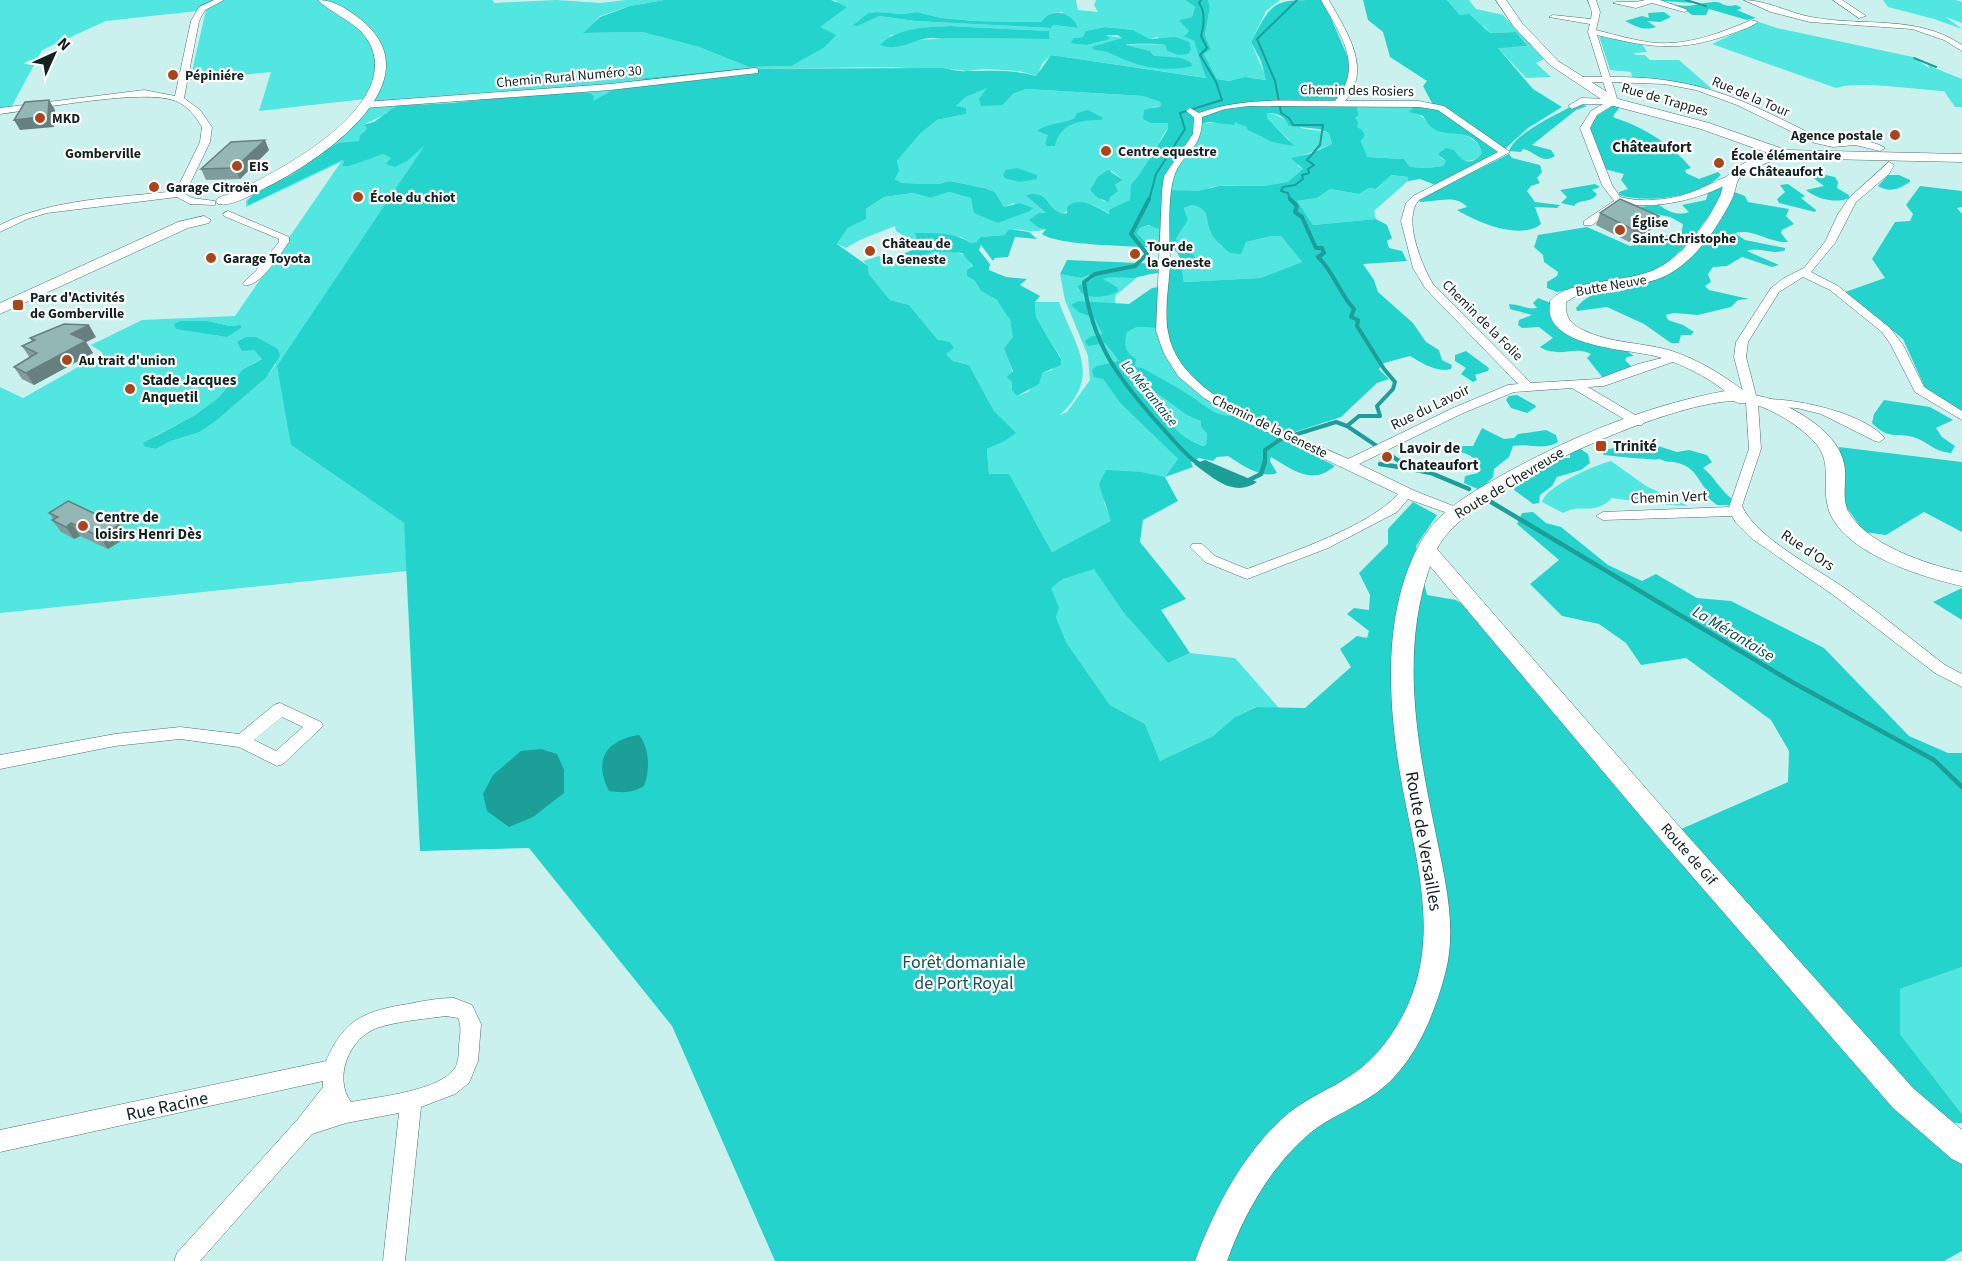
<svg xmlns="http://www.w3.org/2000/svg" width="1962" height="1261" viewBox="0 0 1962 1261" font-family="'Source Sans 3',sans-serif">
<style>
.green{fill:#51e6e0;fill-rule:evenodd}
.forest{fill:#25d3cd;fill-rule:evenodd}
.water{fill:#1c9e99}
.lines{fill:none;stroke-linecap:round;stroke-linejoin:round}
.stream-far2{stroke:#1c9e99;stroke-width:2}
.stream-far1{stroke:#1c9e99;stroke-width:4}
.stream{stroke:#1c9e99;stroke-width:4.5}
.street-casing{stroke:#4d6f6d;stroke-width:1}
.secondary-casing{stroke:#4d6f6d;stroke-width:1}
.street{fill:#fff;fill-rule:evenodd}
.secondary{fill:#fff;fill-rule:evenodd}
.wall{fill:#7e9d9c}
.shaded-wall{fill:#67807f}
.building{fill:#93b7b5;stroke:#67807f;stroke-width:1.5}
.poi-dot{fill:#aa4519;stroke:#fff;stroke-width:2}
.labels{text-anchor:middle;stroke-width:4.5;stroke-linejoin:round;paint-order:stroke}
.far-poi-label{font-size:14px;font-weight:bold;fill:#132120;stroke:#fff;text-anchor:start}
.far-street-label{font-size:14px;fill:#132120;stroke:#fff}
.far-neighbourhood-label{font-size:14px;font-weight:bold;fill:#132120;stroke:#fff}
.far-water-label{font-size:14px;font-style:italic;fill:#014b49;stroke:#fff}
.far-quarter-label{font-size:15px;font-weight:bold;fill:#132120;stroke:#fff}
.poi-label{font-size:15px;font-weight:bold;fill:#132120;stroke:#fff;text-anchor:start}
.street-label{font-size:15px;fill:#132120;stroke:#fff}
.water-label{font-size:16px;font-style:italic;fill:#014b49;stroke:#fff}
.near-street-label{font-size:18px;fill:#132120;stroke:#fff}
.near-park-label{font-size:18px;fill:#125552;stroke:#fff}
</style>
<rect width="100%" height="100%" fill="#cbf1ee"/>
<!-- green -->
<g class="green">
<path d="M0 0H493L494 3 557 0 600 3 626 0H664L630 6 600 16 584 33 642 32 699 47 749 67 791 66 837 1 831 0H1076L1078 10 1098 12 1094 5 1096 0H1185L1195 7 1192 17 1180 20 1189 31 1185 35 1194 41 1207 78 1051 55 1042 64 1037 76 1019 71 986 69 966 71 943 68 933 70 892 67 735 69 646 78 291 445 404 523 407 571 0 613V387L23 398 103 353 91 345 142 320 235 316 341 162 246 207V201L253 194 307 162 374 98 259 111 271 72 190 80 206 10 106 21 42 50 12 106 4 114H0ZM877 12 903 14 917 12 941 18 974 21 1041 22C1046 13 1052 12 1062 12L1078 28 1053 25 1051 28 915 21 879 16 854 24 868 13ZM950 26 1049 31 1050 39 942 38 912 41 888 36 933 27ZM1105 27 1133 30 1150 39 1157 37 1178 55 1167 51 1165 45C1161 44 1129 44 1125 45L1150 51 1153 55 1169 59 1176 56 1160 68 1135 63 1106 50H1095L1092 47 1123 38 1104 35 1103 41 1087 45 1074 38 1083 37 1085 31ZM566 91 590 93 426 142 392 158 383 154 342 165 345 160H342L254 194 284 180 336 146 360 141 363 132 367 128 363 125 386 114 385 113 393 110V107ZM180 321H208L230 326 240 325 218 336ZM254 350 276 364 266 378 216 421 200 432 171 441 156 449 145 447 155 436 195 415 218 398 243 369 263 358Z"/>
<polygon points="1208,0 1280,0 1266,11 1251,42 1267,80 1245,77 1229,81 1217,79 1204,54 1211,48 1205,35 1210,7"/>
<polygon points="1447,0 1469,0 1476,9 1503,15 1544,59 1536,63 1551,77 1526,78 1497,47 1526,46 1516,32 1490,33 1485,27 1460,15"/>
<polygon points="1883,0 1956,0 1962,2 1962,23 1946,17 1962,29 1934,19 1888,7"/>
<path d="M1759 22 1777 28 1913 57 1929 68 1928 63 1962 76 1934 65 1932 67 1962 79V107H1955L1944 91C1918 90 1858 80 1836 88L1712 44Z"/>
<polygon points="1599,36 1643,45 1647,52 1634,53 1635,55 1645,55 1650,60 1679,60 1712,89 1632,77 1631,72 1610,70"/>
<path d="M988 87 984 93 1003 105 1013 94 1026 89 1143 96 1160 102 1161 106 1152 107 1151 123H1168V129L1163 135 1131 200 1110 209V214L1094 205 1077 202 1063 214C1044 206 1052 190 1025 195L1047 214 1046 229C1031 234 1025 229 1009 229L1006 235 980 237 978 242 971 243 961 237 930 233 923 243 917 244 896 231 895 226 860 240 846 248 837 244 848 228 865 219 866 209 884 197 913 193 931 198 949 192 971 198 998 223 1018 215 1014 203 1004 207 995 192 984 188 950 181 938 184 902 183 895 179 897 161 920 134 937 120 966 114 955 107 966 97ZM1112 171 1123 180 1115 185 1114 193 1104 202 1090 190Z"/>
<path d="M1360 104 1415 106V114C1424 116 1424 120 1430 124 1447 135 1475 129 1482 153 1472 167 1455 158 1440 157L1446 161 1443 166 1427 168 1410 167 1404 159 1366 157 1361 140 1365 136 1357 127 1355 118 1359 115 1357 109Z"/>
<path d="M1267 113C1281 114 1286 123 1299 127 1308 131 1319 129 1329 133L1332 144 1299 157 1298 166 1303 169C1292 194 1242 184 1220 186 1212 186 1205 190 1197 191 1188 192 1178 190 1169 190 1173 164 1200 147 1201 124 1210 122 1239 122 1247 126 1252 130 1256 135 1262 137 1271 140 1281 140 1290 141L1267 118Z"/>
<polygon points="1390,175 1408,177 1408,181 1374,211 1376,219 1313,225 1297,201 1317,198 1330,189 1359,194 1369,188 1377,189"/>
<path d="M1192 205C1210 209 1205 218 1210 231 1211 236 1219 242 1222 247H1243L1246 242 1272 236H1281L1302 262 1260 278 1184 282 1182 270 1189 262 1176 239 1188 220 1184 208Z"/>
<polygon points="1151,225 1159,229 1159,243 1157,246 1149,246 1137,233 1140,228"/>
<path d="M945 250C983 256 964 267 979 288 983 294 990 295 995 299 1007 307 1011 323 1014 337L1004 348C1014 363 1011 379 1017 396L1028 392 1042 373 1052 370 1061 358 1036 317 1035 302H1059C1075 346 1103 376 1060 415L1067 412 1090 380 1088 356 1065 300 1060 274 1081 278 1089 275 1094 279 1077 286 1078 291 1117 287 1102 279 1112 276H1139L1115 296V304L1078 301 1080 313 1094 318 1104 334 1105 343 1119 361 1103 379 1120 403 1178 459 1165 477 1104 502 1112 521 1052 552 1034 519 989 474 987 449 1005 441 1015 433 994 411 969 365 953 361 946 354 938 340 909 305 890 300 869 274 868 266 863 261 879 256 885 261 903 254 920 257 935 251Z"/>
<polygon points="1137,327 1157,328 1233,412 1231,416 1223,416 1209,409 1189,395 1135,367 1124,345 1127,332"/>
<path d="M1136 383C1164 392 1177 414 1201 421V427L1207 434 1206 445 1204 446C1192 441 1175 434 1172 421L1136 389 1133 384Z"/>
<path d="M1611 461 1646 486 1688 506 1654 504 1612 498C1593 517 1582 502 1563 513L1542 502C1546 486 1595 465 1611 461Z"/>
<polygon points="1094,568 1123,612 1168,663 1190,653 1235,658 1279,708 1255,707 1235,717 1213,736 1160,761 1145,724 1110,705 1066,642 1056,617 1050,588 1063,579"/>
<polygon points="1962,967 1962,1114 1900,1034 1900,989"/>
</g>
<!-- forest -->
<g class="forest">
<polygon points="664,0 831,0 847,7 820,27 836,35 825,47 791,66 749,67 699,47 642,32 583,33 600,17 630,6"/>
<path d="M1185 0H1208L1210 7 1205 35 1211 49 1204 54 1217 79 1229 81 1245 77 1266 80 1261 61 1251 42C1273 0 1272 0 1323 0L1351 64 1346 88 1340 100C1292 102 1244 98 1199 115L1186 108 1197 123 1194 137 1168 175 1161 248C1138 246 1057 246 1042 234L1046 229 1039 228 1029 220 1039 213H1046L1025 195C1052 190 1043 206 1063 214L1067 213V207C1078 195 1098 207 1109 214L1110 209 1130 200 1131 185 1140 174 1168 129V123H1151L1143 119 1144 110 1161 106 1160 102 1143 96 1026 89 1013 94 1003 105 981 106 979 99 987 88 966 97 956 106 966 108V114L937 120 920 134 897 161 899 171 895 179 902 183 938 184 950 181 984 188 995 192 1004 207 1020 203 1033 208 1030 211 998 223 974 213 971 198 949 192 931 198 913 193 884 197 866 209V219L848 228 837 244 868 266 869 274 890 300 909 305 938 340 950 342 954 348 946 354 953 361 969 365 994 411 1016 433 1005 441 987 449 989 474H1009L1052 552 1111 521 1099 484 1106 470 1141 472 1165 477 1178 459 1120 403 1103 379 1094 377 1092 370 1097 366 1119 361 1105 343 1088 346 1085 341 1090 337 1103 334 1094 318 1080 313 1071 305 1078 301 1129 304 1152 288 1160 287 1157 328 1137 327 1127 332C1124 346 1124 351 1136 359L1135 367 1142 368C1158 377 1174 385 1189 395 1203 403 1214 416 1231 416L1233 412 1335 466C1312 486 1293 470 1271 457L1270 461 1277 473C1261 479 1242 465 1228 456L1217 457 1213 461 1199 458 1191 462 1193 467 1165 477 1178 501 1143 520 1140 542 1186 599 1161 610 1190 653 1168 663 1123 612 1094 569 1063 579 1051 588 1059 608 1056 617 1066 642 1110 705 1145 724 1160 761 1213 736 1235 717 1256 707 1305 708 1351 667 1340 649 1357 636 1367 638 1369 631 1347 614 1354 608 1369 610 1370 595 1359 573 1388 544V529L1413 502 1437 515 1416 546 1427 595 1456 600 1478 615 1915 1121 1962 1135V1251L1944 1261H775L672 1026 529 848 420 851 404 523 291 445 277 366 425 145 407 161 395 167 386 164 391 158 383 154 349 166H342L344 161 342 160 248 205V201L254 194 290 176 323 154 325 150 339 143 359 141 360 136 367 128 363 125 374 122 396 106 451 103 566 91 590 93 594 96 593 101 617 88 646 78 735 69 943 68C951 69 958 72 966 71 991 71 1012 69 1036 76L1051 55 1206 78 1194 41 1184 36 1189 31 1179 20 1192 17 1195 7ZM1149 225 1159 229V243L1157 246H1149L1137 233 1140 228ZM1136 383C1164 392 1177 414 1201 421V427L1207 434 1206 445 1203 446C1192 441 1175 434 1172 421L1136 389 1133 385Z"/>
<polygon points="1363,0 1447,0 1460,15 1469,14 1490,33 1516,32 1527,46 1498,48 1533,89 1562,107 1528,128 1504,150 1433,105 1423,86 1427,81 1390,57 1383,32 1368,20"/>
<path d="M1662 0H1687L1693 3 1663 1C1689 10 1691 4 1714 2 1723 1 1722 8 1736 5L1742 8 1737 10 1756 18 1747 20 1709 9 1706 15H1692L1684 9 1659 1Z"/>
<path d="M877 12 903 14 917 12 941 18 974 21 1041 22C1051 6 1072 12 1078 28L1053 25 1051 28 915 21 879 16 857 26 853 25 868 13Z"/>
<path d="M1664 12 1671 17 1660 22 1647 21 1656 27C1643 31 1637 27 1625 21L1642 16 1649 18 1648 13Z"/>
<path d="M950 26 1049 31 1050 39 930 38C912 40 898 52 880 45 896 28 927 27 950 26Z"/>
<path d="M1105 27 1133 30 1150 39 1175 37 1189 42 1191 49 1188 54 1178 55 1167 51 1165 45C1160 44 1130 43 1126 45L1150 51 1153 55C1167 59 1179 54 1191 63L1192 66C1168 72 1143 68 1121 58 1111 54 1106 50 1095 50L1091 47 1122 38 1117 35H1106L1110 39 1087 45 1071 43 1074 38 1083 37 1085 31Z"/>
<path d="M1578 103 1587 106 1576 110 1532 145 1551 150 1555 156C1542 165 1535 151 1523 149L1521 152 1509 151C1516 132 1560 113 1578 103Z"/>
<path d="M1250 104H1360L1357 109 1359 115 1355 118 1358 122 1357 127 1362 130 1365 136 1361 141 1367 157 1404 159 1410 167 1427 168 1443 166 1446 161 1438 154 1446 148 1454 150C1462 163 1472 166 1482 153 1474 124 1445 140 1431 127 1429 126 1425 119 1423 116L1409 112 1415 106 1439 109 1502 151 1438 186 1420 179 1408 181V177L1391 175 1376 189 1369 188 1359 194 1330 189 1317 198 1297 201 1313 225 1376 219 1387 225 1392 238 1387 241 1389 248 1402 251 1407 261 1363 264 1374 280 1378 292 1413 323 1426 342 1439 350 1442 360 1452 365 1451 369C1437 373 1422 363 1410 356L1384 363 1379 369 1389 379 1377 383 1341 417 1289 434 1213 397 1182 370 1164 327 1167 264H1172L1180 258 1177 252 1167 247 1169 190 1197 191 1219 186H1265L1288 182 1303 169 1291 158 1310 154 1332 144 1329 133 1319 129 1289 126C1284 116 1278 113 1267 113V118L1294 146 1272 142 1248 130 1246 126 1235 123 1234 125 1209 122 1201 124V116L1226 108ZM1192 205C1210 209 1205 218 1210 231 1212 238 1224 248 1230 253L1241 254 1246 242 1272 236H1281L1302 262 1260 278 1184 282 1182 270 1195 258C1191 249 1180 248 1176 239L1188 220 1184 208Z"/>
<path d="M1614 105 1620 107 1613 116 1615 118C1644 127 1672 145 1691 168L1685 170 1686 173 1699 179 1718 172 1721 175C1700 197 1647 204 1619 195V192L1628 189 1621 180 1624 174 1605 169 1588 129 1595 117Z"/>
<path d="M1088 110 1103 118 1101 120C1079 120 1060 123 1055 146H1047L1045 144 1048 135 1037 131C1046 123 1064 124 1075 118L1077 113Z"/>
<path d="M1509 154 1512 158 1540 165 1542 172 1537 178 1540 183 1531 186 1527 191 1535 202 1560 205 1557 208 1535 207 1541 224C1521 241 1476 222 1457 210L1467 207C1456 194 1435 202 1420 202L1419 199Z"/>
<polygon points="1017,168 1037,175 1037,179 1020,182 1005,178 1003,175 1006,170"/>
<polygon points="1108,170 1123,180 1115,185 1118,191 1110,197 1109,202 1098,198 1090,190 1098,177"/>
<path d="M1816 173 1835 177 1838 182 1837 188 1849 195V198C1837 204 1816 199 1806 190L1824 186 1812 177Z"/>
<path d="M1888 175H1899L1910 180V182C1899 189 1890 193 1878 186Z"/>
<path d="M1595 184 1600 187 1592 190 1597 194C1591 204 1580 198 1574 206L1561 203 1567 197 1560 190Z"/>
<polygon points="1788,184 1805,196 1801,198 1816,210 1815,212 1779,203 1777,199 1785,192 1780,185"/>
<polygon points="1920,186 1962,191 1962,207 1957,208 1962,214 1962,411 1926,390 1903,339 1845,292 1885,278 1872,259 1895,222 1910,221 1913,214 1906,205"/>
<path d="M1718 187 1724 188 1710 214 1690 242 1657 272 1557 292 1547 288V282L1557 276 1558 272 1544 262 1543 255 1534 247 1538 235 1587 227 1630 246 1642 244 1644 239 1642 235H1681L1683 224 1670 217 1642 211 1637 207 1659 205C1669 212 1678 216 1689 212L1682 205 1706 200 1708 193Z"/>
<path d="M1734 192 1745 196 1748 202 1789 209 1786 216 1794 224 1782 230 1781 233 1788 242C1769 243 1753 228 1735 233L1745 240 1785 248V250C1771 256 1761 246 1747 251L1779 265 1772 267 1742 257 1727 266 1713 267 1708 274 1711 282 1705 286 1709 290 1749 299 1738 300 1731 307 1698 315 1674 313 1666 315 1668 320 1683 325 1694 332 1691 335H1681L1679 343H1671L1644 324 1607 307 1577 311 1576 308C1596 285 1605 298 1627 289 1655 278 1682 256 1707 239L1706 234 1726 204 1732 200Z"/>
<path d="M1009 229 1029 232 1037 239 1015 237 1008 257 995 258 993 261 981 245 979 250 990 264 989 270 1006 277 1027 279 1020 285 1040 296 1035 302 1036 317 1061 359V365L1042 373 1039 384 1017 396 1012 390V382L1007 377 1013 371 1004 348 1013 337 1010 320 997 300 981 291 974 280 967 276V270L973 266 962 253 935 251 920 257 903 254 922 246 923 243 917 239 915 233C935 233 954 232 971 243L977 242 980 237 1005 235Z"/>
<path d="M1067 260 1162 264 1161 273C1150 273 1142 277 1132 278 1122 278 1114 276 1103 279L1117 287 1118 291C1108 298 1081 301 1077 286L1093 279 1089 275 1081 278 1060 274Z"/>
<path d="M1538 298 1551 303 1564 326 1623 348 1634 356 1627 357 1625 360 1631 366 1624 373 1603 378 1587 358 1591 354C1575 345 1559 359 1540 347L1553 338 1539 327 1522 328 1518 325 1519 320 1532 315 1510 309 1509 304C1520 304 1526 310 1537 308L1533 303Z"/>
<polygon points="180,321 208,321 230,326 240,325 242,327 227,337 176,329 174,324"/>
<polygon points="246,337 256,337 278,349 280,356 266,378 216,421 200,432 171,441 156,449 145,447 143,443 195,415 218,398 243,369 262,359 254,350 242,351 237,342"/>
<polygon points="1466,351 1489,368 1488,371 1475,375 1477,380 1473,382 1461,374 1466,368 1455,361 1455,355"/>
<polygon points="1517,395 1535,405 1536,407 1527,413 1511,408 1506,400 1509,396"/>
<path d="M1884 400 1930 407 1953 420 1936 428 1942 437 1955 446 1951 453C1933 451 1931 444 1916 438 1900 431 1890 442 1872 423L1874 414Z"/>
<path d="M1482 428 1504 439 1514 438 1518 434 1546 430 1556 435 1558 442C1543 451 1529 443 1513 446L1509 457 1494 469 1493 477 1480 490 1464 483 1465 476 1478 473 1473 463V458C1467 452 1459 453 1452 449L1453 446H1473Z"/>
<path d="M1622 446 1640 449 1658 446 1677 452 1689 450 1707 455 1712 462 1703 468C1714 476 1720 490 1732 499L1733 505H1717L1707 497 1708 492C1699 482 1695 467 1678 463 1671 461 1667 463 1660 459 1655 461 1615 456 1604 455L1601 451Z"/>
<polygon points="1839,447 1962,462 1962,532 1924,512 1886,535 1864,532 1845,505"/>
<polygon points="1579,448 1588,454 1590,463 1581,470 1557,477 1552,486 1540,495 1539,503 1533,504 1514,490 1519,478 1529,479 1559,458 1570,458 1570,452"/>
<polygon points="1533,512 1546,523 1561,527 1608,565 1642,581 1656,574 1697,598 1731,601 1824,648 1909,736 1948,753 1962,753 1962,967 1900,989 1900,1034 1962,1114 1962,1123 1955,1123 1908,1092 1679,830 1788,782 1789,751 1771,720 1686,658 1641,665 1626,643 1599,624 1562,616 1530,584 1559,560 1517,524 1522,513"/>
<polygon points="1962,588 1962,620 1933,602"/>
</g>
<!-- water -->
<g class="water">
<path d="M1205 460 1257 482C1234 498 1213 478 1194 464Z"/>
<path d="M639 735C650 749 650 770 644 786 632 793 623 793 609 791 593 760 606 740 639 735Z"/>
<polygon points="541,749 557,754 564,770 564,793 533,817 509,827 487,811 483,794 493,775 521,751"/>
</g>
<g class="lines">
<!-- stream-far2 -->
<g class="stream-far2">
<polyline points="1686,0 1706,6"/>
<polyline points="1914,58 1936,67"/>
<path d="M1149 200 1156 174 1185 129 1180 113 1222 100 1216 82 1200 55 1207 48 1201 36C1204 25 1206 12 1199 3L1201 0"/>
<polyline points="1290,200 1288,193 1281,191 1283,187 1295,185 1303,179 1302,175 1309,173 1308,169 1314,165 1307,160 1320,145 1323,125 1293,125 1289,118 1281,113 1275,81 1257,39 1297,0"/>
</g>
<!-- stream-far1 -->
<g class="stream-far1">
<path d="M1149 199 1131 234 1147 254 1135 266 1095 274 1084 282C1092 343 1118 378 1158 423 1171 437 1182 452 1197 463"/>
<path d="M1290 199 1297 206 1295 212 1302 217 1316 248H1322L1324 253 1318 257C1334 272 1339 293 1354 309L1351 317 1358 320 1357 326 1384 369 1395 382 1393 389 1377 406 1380 416H1359L1347 426"/>
<polyline points="1265,463 1265,450 1281,439 1336,422 1347,426 1402,463"/>
</g>
<!-- stream -->
<g class="stream">
<polyline points="1195,461 1201,465"/>
<polyline points="1400,461 1406,468 1431,473 1469,489"/>
<polyline points="1380,464 1406,468"/>
<polyline points="1247,481 1261,474 1265,461"/>
<polyline points="1491,502 1792,682 1934,760 1962,787"/>
</g>
<defs>
<g id="street">
<path d="M214 0H224L205 10 199 21 184 98 200 110 212 127 210 142 185 194 192 198 215 201V205L190 204 177 197 47 213 27 219 0 232V225C53 198 118 198 176 191L200 142 202 127C196 117 188 106 176 101 144 88 39 109 0 114V108L144 90 175 96 191 21 199 7Z"/>
<path d="M1321 0H1329C1346 31 1373 69 1345 101H1419L1444 106 1510 152 1419 200C1402 218 1422 266 1433 284L1531 383 1598 379 1638 364 1678 354 1684 358 1604 386 1588 387 1642 419 1644 422 1642 425H1634L1572 388 1514 392 1461 414 1359 464 1415 491 1461 509 1463 512 1456 516 1408 499 1397 512 1328 548 1247 579 1205 562 1190 547 1192 544H1202L1215 556 1247 569C1289 553 1369 527 1398 494L1238 418 1204 398 1178 376 1164 354 1156 331 1162 191 1164 176 1193 134 1194 117 1186 111 1190 108 1199 113C1243 97 1289 101 1335 101 1365 66 1340 34 1321 0ZM1249 106 1419 107 1438 110 1498 152 1413 196 1406 203 1401 221 1413 268 1425 288 1518 384 1508 385 1453 408 1348 459C1293 432 1180 402 1168 332 1164 311 1169 285 1170 264 1170 241 1167 198 1174 177 1182 152 1203 150 1202 117L1225 109Z"/>
<path d="M1588 0H1596L1600 12 1596 30C1616 35 1636 41 1656 43 1689 45 1721 33 1751 20L1758 22C1750 28 1738 31 1728 35 1676 53 1649 47 1597 35L1610 77C1699 76 1744 100 1821 139 1842 143 1866 136 1885 148L1880 151 1855 145 1833 147 1815 143 1737 105 1696 90 1664 84 1612 82 1618 102 1597 115 1590 128 1612 185 1620 197C1642 203 1671 200 1692 192 1706 187 1718 179 1732 175L1737 178C1709 198 1652 212 1618 202V206L1592 225H1584V221L1614 201 1602 185 1580 128 1591 111 1603 104H1583L1572 109 1568 106 1581 98 1609 99 1603 82 1579 83 1575 80 1579 77H1602L1588 32 1590 24 1549 17 1553 15 1591 19 1592 12Z"/>
<path d="M1645 0H1660L1688 10 1684 12 1652 3 1636 8 1613 3C1621 0 1634 4 1645 0Z"/>
<path d="M1744 0C1766 0 1789 13 1811 17 1863 27 1916 14 1962 45V51L1944 40 1912 29 1810 22 1771 12Z"/>
<polygon points="1833,0 1842,0 1866,16 1859,18"/>
<polygon points="755,68 758,69 758,73 610,90 365,108 361,105 365,102 610,84"/>
<path d="M1889 162 1894 165 1889 174 1856 202 1835 243 1811 272 1838 286 1890 328 1903 345 1924 387 1962 411V420L1915 392 1891 345 1882 332 1830 290 1803 277 1779 292 1748 342 1746 357 1758 403 1761 449 1742 506C1756 538 1816 568 1846 589 1880 613 1912 640 1945 665L1962 674V687L1935 673 1836 597 1751 538 1736 523 1732 516 1603 520 1596 516 1603 512 1729 507 1749 449 1746 403 1734 357 1736 342 1771 288 1784 278 1804 268 1825 242 1838 214 1849 198Z"/>
<path d="M228 211 289 237V242C280 254 260 288 244 285L243 283 256 271 279 242V239L224 216 223 214Z"/>
<path d="M1766 399C1799 399 1863 413 1885 438L1879 442 1875 441 1821 414 1797 408 1762 406 1760 403Z"/>
<path d="M280 703 321 722 323 726 283 764 277 766 239 747 180 739 115 746 0 769V755L115 734 180 727 239 734 274 705ZM282 717 303 727 276 751 254 740Z"/>
<path d="M454 998 472 1005 481 1024 478 1061 469 1083 455 1094 421 1107 405 1261H383L399 1113 346 1123 312 1134 200 1261H174L177 1253 298 1119 323 1087V1081L0 1152V1130L326 1061C344 1019 365 1011 408 1004 423 1001 438 998 454 998ZM446 1016 458 1018C462 1027 460 1035 459 1045 459 1052 459 1061 455 1068 440 1091 377 1097 351 1102 333 1078 349 1038 377 1028 398 1021 424 1019 446 1016Z"/>
</g>
<g id="secondary">
<path d="M318 0C336 0 352 12 366 24 433 86 315 164 265 188 253 194 232 207 218 204L216 201 218 198C265 181 403 110 370 44 359 22 334 16 318 0Z"/>
<path d="M1496 0H1506L1522 23 1558 61 1618 99 1709 123 1786 150 1962 154V162L1779 158C1769 162 1744 171 1738 180 1736 184 1735 192 1733 197 1721 222 1703 249 1681 266 1650 291 1611 284 1576 296L1566 302C1565 317 1570 324 1583 330 1611 344 1643 342 1672 351 1699 360 1721 374 1743 390 1751 396 1765 396 1773 400 1802 412 1843 436 1845 470 1846 484 1842 498 1848 511 1865 544 1928 565 1962 572V586C1921 577 1835 551 1827 503 1823 482 1831 463 1817 445 1801 426 1774 410 1751 403 1745 402 1740 405 1734 401 1668 402 1466 489 1437 549L1677 824 1913 1088 1962 1130V1164L1952 1159 1893 1108 1659 838 1430 566C1400 653 1417 743 1435 830 1444 876 1458 927 1445 974 1434 1016 1413 1067 1376 1093 1355 1108 1330 1117 1310 1133 1271 1166 1244 1214 1227 1261H1195C1215 1208 1241 1157 1283 1118 1300 1102 1322 1093 1342 1081 1376 1062 1400 1028 1413 992 1438 923 1413 848 1401 779 1388 704 1382 614 1419 545 1436 513 1466 496 1497 478 1568 438 1644 406 1725 391 1706 376 1681 364 1659 357 1631 349 1560 349 1550 315 1549 311 1550 305 1550 301 1568 278 1629 284 1658 268 1685 254 1707 223 1720 196 1723 189 1723 179 1728 175 1739 164 1754 158 1768 153L1701 129 1610 105 1550 65 1514 27Z"/>
<polygon points="204,216 211,220 209,223 188,228 0,314 0,303 178,222"/>
</g>
</defs>
<!-- street casing -->
<use href="#street" class="street-casing"/>
<!-- secondary casing -->
<use href="#secondary" class="secondary-casing"/>
<!-- street -->
<use href="#street" class="street"/>
<!-- secondary -->
<use href="#secondary" class="secondary"/>
</g>
<!-- wall -->
<g class="wall">
<polygon points="269,150 240,179 206,180 201,169"/>
<polygon points="1600,213 1654,228 1629,242 1596,225"/>
<polygon points="96,337 86,342 93,353 34,385 22,379 14,367 30,358 22,346 32,341 30,338"/>
<polygon points="49,513 119,525 127,537 108,549 80,536 74,539 61,532 52,520 54,520"/>
</g>
<!-- shaded-wall -->
<g class="shaded-wall">
<polygon points="49,100 55,110 54,127 20,130 14,120"/>
<polygon points="265,140 269,150 240,179 235,168"/>
<polygon points="1659,216 1654,228 1629,242 1634,230"/>
<polygon points="89,325 96,337 86,342 93,353 34,385 26,373 71,334"/>
<polygon points="71,523 80,536 74,539 66,527"/>
<polygon points="119,525 127,537 108,549 100,537"/>
</g>
<!-- building -->
<g class="building">
<polygon points="49,100 48,116 14,120 25,102"/>
<polygon points="265,140 235,168 201,169 231,142"/>
<polygon points="1620,199 1659,216 1634,230 1600,213"/>
<polygon points="64,324 89,325 71,334 86,341 26,373 14,367 37,353 22,346 35,340 30,338"/>
<polygon points="68,501 119,525 100,537 71,523 66,527 52,520 58,517 49,513"/>
</g>
<!-- markers -->
<g class="poi-dot">
<circle cx="173" cy="75" r="6"/>
<circle cx="40" cy="118" r="6"/>
<circle cx="1895" cy="135" r="6"/>
<circle cx="1106" cy="151" r="6"/>
<circle cx="1719" cy="163" r="6"/>
<circle cx="237" cy="166" r="6"/>
<circle cx="154" cy="187" r="6"/>
<circle cx="358" cy="197" r="6"/>
<circle cx="1620" cy="230" r="6"/>
<circle cx="870" cy="251" r="6"/>
<circle cx="1135" cy="254" r="6"/>
<circle cx="211" cy="258" r="6"/>
<rect x="12" y="299" width="12" height="12" rx="3"/>
<circle cx="67" cy="360" r="6"/>
<circle cx="130" cy="389" r="6"/>
<rect x="1595" y="440" width="12" height="12" rx="3"/>
<circle cx="1387" cy="457" r="6"/>
<circle cx="83" cy="526" r="6"/>
</g>
<g class="labels">
<!-- far-poi labels -->
<g class="far-poi-label">
<text x="185" y="80">Pépiniére</text>
<text x="52" y="123">MKD</text>
<text x="1883" y="140" text-anchor="end">Agence postale</text>
<text x="1118" y="156">Centre equestre</text>
<text x="1731" y="160">École élémentaire<tspan x="1731" dy="16">de Châteaufort</tspan></text>
<text x="249" y="171">EIS</text>
<text x="166" y="192">Garage Citroën</text>
<text x="370" y="202">École du chiot</text>
<text x="1632" y="227">Église<tspan x="1632" dy="16">Saint-Christophe</tspan></text>
<text x="882" y="248">Château de<tspan x="882" dy="16">la Geneste</tspan></text>
<text x="1147" y="251">Tour de<tspan x="1147" dy="16">la Geneste</tspan></text>
<text x="223" y="263">Garage Toyota</text>
<text x="30" y="302">Parc d'Activités<tspan x="30" dy="16">de Gomberville</tspan></text>
<text x="79" y="365">Au trait d'union</text>
</g>
<!-- far-street labels -->
<g class="far-street-label">
<text transform="translate(569 76) rotate(-5)" y="5">Chemin Rural Numéro 30</text>
<text transform="translate(1357 90) rotate(1)" y="5">Chemin des Rosiers</text>
<text transform="translate(1751 96) rotate(23)" y="5">Rue de la Tour</text>
<text transform="translate(1665 99) rotate(16)" y="5">Rue de Trappes</text>
<text transform="translate(1611 285) rotate(-10)" y="5">Butte Neuve</text>
<text transform="translate(1483 320) rotate(45)" y="5">Chemin de la Folie</text>
<text transform="translate(1270 426) rotate(26)" y="5">Chemin de la Geneste</text>
</g>
<!-- far-neighbourhood labels -->
<g class="far-neighbourhood-label">
<text x="103" y="158">Gomberville</text>
</g>
<!-- far-water labels -->
<g class="far-water-label">
<text transform="translate(1150 393) rotate(51)" y="5">La Mérantaise</text>
</g>
<!-- far-quarter labels -->
<g class="far-quarter-label">
<text x="1652" y="152">Châteaufort</text>
</g>
<!-- poi labels -->
<g class="poi-label">
<text x="142" y="385">Stade Jacques<tspan x="142" dy="17">Anquetil</tspan></text>
<text x="1613" y="451">Trinité</text>
<text x="1399" y="453">Lavoir de<tspan x="1399" dy="17">Chateaufort</tspan></text>
<text x="95" y="522">Centre de<tspan x="95" dy="17">loisirs Henri Dès</tspan></text>
</g>
<!-- street labels -->
<g class="street-label">
<text transform="translate(1430 407) rotate(-26)" y="5">Rue du Lavoir</text>
<text transform="translate(1509 483) rotate(-31)" y="5">Route de Chevreuse</text>
<text transform="translate(1669 497) rotate(-2)" y="5">Chemin Vert</text>
<text transform="translate(1808 550) rotate(34)" y="5">Rue d'Ors</text>
<text transform="translate(1689 854) rotate(49)" y="5">Route de Gif</text>
</g>
<!-- water labels -->
<g class="water-label">
<text transform="translate(1734 633) rotate(31)" y="6">La Mérantaise</text>
</g>
<!-- near-street labels -->
<g class="near-street-label">
<text transform="translate(1424 841) rotate(80)" y="6">Route de Versailles</text>
<text transform="translate(167 1106) rotate(-12)" y="6">Rue Racine</text>
</g>
<!-- near-park labels -->
<g class="near-park-label">
<text x="964" y="968">Forêt domaniale<tspan x="964" dy="21">de Port Royal</tspan></text>
</g>
</g>
<!-- north arrow -->
<g transform="translate(54 54) rotate(45)" stroke="#ffffff" stroke-width="4.5" paint-order="stroke">
<path d="M0-4.5L10 22L0 15L-10 22Z" fill="#132120"/>
<text y="-9" font-size="16" font-weight="bold" text-anchor="middle" fill="#132120">N</text>
</g>
</svg>
